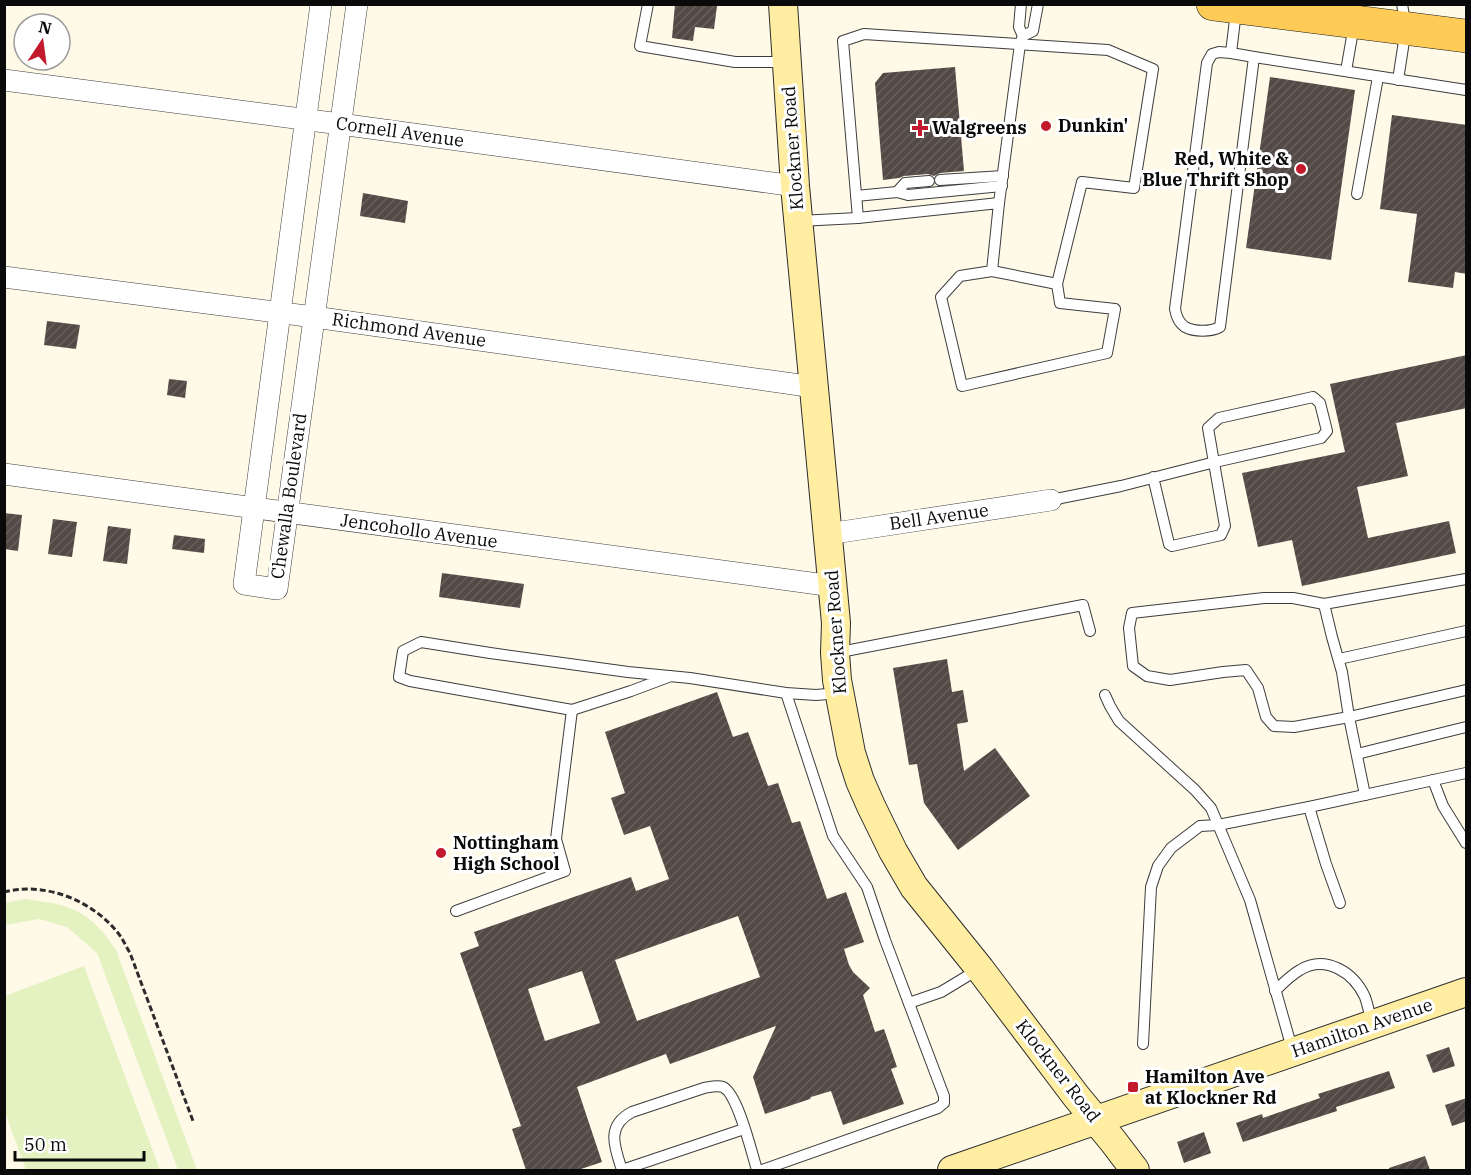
<svg xmlns="http://www.w3.org/2000/svg" width="1471" height="1175" viewBox="0 0 1471 1175" font-family="'IBM Plex Serif',serif">
<style>
.pitch{fill:#e4f2c1}
.building{fill:url(#building-hatch);fill-rule:evenodd}
.lines{fill:none;stroke-linecap:round;stroke-linejoin:round}
.lane-casing{stroke:#3d3d3d;stroke-width:12}
.street-casing{stroke:#3d3d3d;stroke-width:22}
.secondary-casing{stroke:#2c2c2c;stroke-width:30}
.primary-casing{stroke:#1b1b1b;stroke-width:34}
.path{stroke:#2c2c2c;stroke-width:3;stroke-dasharray:6 3;stroke-linecap:butt}
.lane{stroke:#fff;stroke-width:10}
.street{stroke:#fff;stroke-width:21}
.secondary{stroke:#ffeea2;stroke-width:28}
.primary{stroke:#ffcb57;stroke-width:33}
.poi-dot{fill:#c3192c;stroke:#fff;stroke-width:2}
.labels{text-anchor:middle;stroke-width:6;stroke-linejoin:round;paint-order:stroke}
.poi-label{font-size:18px;font-weight:bold;fill:#0a0a0a;stroke:#fff;text-anchor:start}
.street-label{font-size:18px;fill:#0a0a0a;stroke:#fff}
</style>
<defs>
<pattern id="building-hatch" width="6" height="6" patternUnits="userSpaceOnUse" patternTransform="scale(1.5)"><rect width="6" height="6" fill="#534a46"/><path d="M-1 1l2-2M0 6l6-6M5 7l2-2" fill="none" stroke="#67605c"/></pattern>
</defs>
<rect width="100%" height="100%" fill="#fff9e7"/>
<!-- pitch -->
<g class="pitch">
<path d="M25 899C54 903 77 905 98 927 105 933 110 942 116 950L197 1170H178L97 953 67 927 39 919 5 925V903Z"/>
<polygon points="84,966 160,1170 26,1170 5,1112 5,996"/>
</g>
<!-- building -->
<g class="building">
<polygon points="675,4 703,4 717,6 714,29 695,27 693,41 672,38"/>
<polygon points="955,67 964,171 940,173 934,176 928,174 904,176 899,178 883,180 875,83 883,73"/>
<polygon points="1270,77 1355,90 1331,260 1246,248"/>
<polygon points="1392,115 1467,125 1467,274 1455,272 1453,288 1408,282 1417,214 1380,209"/>
<polygon points="363,193 408,201 405,223 360,216"/>
<polygon points="47,321 80,325 76,349 44,345"/>
<polygon points="1467,355 1467,408 1396,423 1408,476 1357,487 1368,538 1449,521 1456,553 1302,586 1292,540 1258,547 1242,473 1345,452 1330,384"/>
<polygon points="169,379 187,381 185,398 167,395"/>
<polygon points="4,513 22,515 18,551 4,549"/>
<polygon points="53,519 77,522 72,557 48,554"/>
<polygon points="108,526 131,529 127,564 103,561"/>
<polygon points="174,535 205,539 204,553 172,549"/>
<polygon points="442,573 524,584 520,608 439,597"/>
<polygon points="947,659 952,692 963,690 968,722 957,724 964,771 995,748 1030,796 958,850 924,803 917,764 909,765 893,668"/>
<path d="M717 692 733 737 748 732 768 786 778 783 792 823 800 821 827 899 846 892 864 942 844 949 849 965 853 972 870 988 863 995 875 1032 884 1029 897 1067 891 1069 904 1104 843 1125 831 1091 811 1097 810 1099 765 1114 753 1077 776 1026 670 1064 666 1054 577 1087 602 1162 578 1170H526L512 1129 521 1126 460 953 479 946 474 932 631 877 636 891 669 879 650 826 624 835 611 798 625 793 605 732ZM738 916 760 977 637 1021 615 960ZM582 971 600 1023 545 1041 528 989Z"/>
<polygon points="1449,1047 1455,1066 1433,1073 1426,1055"/>
<polygon points="1389,1071 1395,1088 1336,1107 1337,1111 1243,1142 1236,1123 1262,1114 1263,1118 1320,1098 1318,1094"/>
<polygon points="1467,1098 1467,1121 1452,1126 1445,1105"/>
<polygon points="1204,1132 1211,1153 1184,1163 1177,1142"/>
<polygon points="1425,1156 1430,1170 1389,1170 1389,1168"/>
</g>
<g class="lines">
<defs>
<g id="lane">
<polyline points="648,4 640,46 735,62 786,62"/>
<polyline points="1021,4 1019,27 1023,36"/>
<path d="M1231 53 1254 57 1220 327C1211 332 1194 332 1185 327 1179 323 1176 315 1175 309L1207 63 1212 54 1219 52 1231 53 1236 11"/>
<polyline points="1254,57 1466,90"/>
<polyline points="1346,71 1354,25"/>
<polyline points="1398,80 1406,28 1402,4"/>
<polyline points="940,180 1003,176"/>
<polyline points="897,192 905,183 929,181"/>
<polyline points="1357,194 1378,77"/>
<polyline points="856,196 897,192 908,195 1002,186"/>
<polyline points="999,203 1020,44 1023,36 1033,31 1038,4"/>
<polyline points="858,218 843,41 864,34 1108,50 1153,69 1134,188 1082,182 1057,284 992,271"/>
<polyline points="799,221 858,218 999,203 992,271 960,276 941,297 962,386 1107,353 1115,309 1060,303 1057,284"/>
<polyline points="1051,500 1121,486 1215,462 1321,438 1327,431 1320,403 1313,397 1219,418 1208,428 1225,526 1221,535 1172,546 1169,544 1153,477"/>
<polyline points="1324,604 1293,598 1264,598 1132,613 1129,628 1133,666 1147,676 1170,680 1223,672 1246,670 1258,688 1266,717 1274,726 1294,727 1349,717 1466,690"/>
<polyline points="835,653 1083,605 1090,631"/>
<polyline points="1339,659 1466,631"/>
<polyline points="671,676 631,691 572,710 410,681 399,677 403,651 421,642 490,653 628,672 690,678 786,693 816,695 839,693"/>
<polyline points="1105,695 1110,706 1119,721 1195,790 1211,808 1250,900 1293,1052"/>
<polyline points="1357,754 1466,727"/>
<polyline points="1433,780 1443,806 1466,843"/>
<polyline points="1365,795 1349,717 1342,672 1332,637 1324,604 1466,579"/>
<polyline points="1309,807 1326,864 1340,903"/>
<polyline points="456,911 565,871 556,839 572,710"/>
<path d="M1275 991C1283 983 1291 975 1300 970 1326 954 1354 973 1365 997 1368 1006 1370 1015 1372 1024"/>
<polyline points="909,1003 941,992 979,969"/>
<polyline points="1143,1044 1151,887 1158,866 1171,848 1200,826 1218,825 1309,807 1466,773"/>
<path d="M622 1170C615 1148 605 1126 632 1112L704 1088C710 1087 717 1085 723 1087 738 1094 752 1154 757 1170"/>
<polyline points="622,1170 744,1129"/>
<polyline points="762,1170 938,1108 944,1103 944,1096 885,940 867,887 833,836 786,693"/>
</g>
<g id="street">
<polyline points="321,4 244,584 277,589 357,4"/>
<polyline points="4,80 340,124 795,186"/>
<polyline points="4,277 314,317 814,387"/>
<polyline points="4,474 833,586"/>
<polyline points="828,534 1051,500"/>
</g>
<g id="secondary">
<polyline points="783,4 795,186 836,623 835,653 837,680 851,753 860,781 871,806 893,851 914,887 980,969 1076,1096 1113,1141 1135,1170"/>
<polyline points="952,1170 1466,992"/>
</g>
<polyline id="primary" points="1213,4 1466,36"/>
</defs>
<!-- lane casing -->
<use href="#lane" class="lane-casing"/>
<!-- street casing -->
<use href="#street" class="street-casing"/>
<!-- secondary casing -->
<use href="#secondary" class="secondary-casing"/>
<!-- primary casing -->
<use href="#primary" class="primary-casing"/>
<!-- path -->
<path class="path" d="M4 892C47 881 96 902 121 937 124 942 127 948 130 953L193 1121"/>
<!-- lane -->
<use href="#lane" class="lane"/>
<!-- street -->
<use href="#street" class="street"/>
<!-- secondary -->
<use href="#secondary" class="secondary"/>
<!-- primary -->
<use href="#primary" class="primary"/>
</g>
<!-- markers -->
<g class="poi-dot">
<circle cx="1046" cy="126" r="6"/>
<path d="M917 119h6v6h6v6h-6v6h-6v-6h-6v-6h6z"/>
<circle cx="1301" cy="169" r="6"/>
<circle cx="441" cy="853" r="6"/>
<rect x="1127" y="1081" width="12" height="12" rx="3"/>
</g>
<g class="labels">
<!-- poi labels -->
<g class="poi-label">
<text x="1058" y="132">Dunkin'</text>
<text x="932" y="134">Walgreens</text>
<text x="1289" y="165" text-anchor="end">Red, White &amp;<tspan x="1289" dy="21">Blue Thrift Shop</tspan></text>
<text x="453" y="849">Nottingham<tspan x="453" dy="21">High School</tspan></text>
<text x="1145" y="1083">Hamilton Ave<tspan x="1145" dy="21">at Klockner Rd</tspan></text>
</g>
<!-- street labels -->
<g class="street-label">
<text transform="translate(400 132) rotate(8)" y="6">Cornell Avenue</text>
<text transform="translate(793 148) rotate(-94)" y="6">Klockner Road</text>
<text transform="translate(409 330) rotate(8)" y="6">Richmond Avenue</text>
<text transform="translate(289 496) rotate(-82)" y="6">Chewalla Boulevard</text>
<text transform="translate(939 517) rotate(-8)" y="6">Bell Avenue</text>
<text transform="translate(419 531) rotate(8)" y="6">Jencohollo Avenue</text>
<text transform="translate(836 632) rotate(-94)" y="6">Klockner Road</text>
<text transform="translate(1362 1028) rotate(-19)" y="6">Hamilton Avenue</text>
<text transform="translate(1058 1071) rotate(52)" y="6">Klockner Road</text>
</g>
</g>
<!-- border -->
<rect width="1471" height="1175" fill="none" stroke="#0a0a0a" stroke-width="12"/>
<!-- north arrow -->
<g transform="translate(42 42) rotate(13)"><circle r="28" fill="#ffffff" stroke="#9d9d9d" stroke-width="1.5"/>
<path d="M0-4.5L10 22L0 15L-10 22Z" fill="#c3192c"/>
<text y="-9" font-size="16" font-weight="bold" text-anchor="middle" fill="#0a0a0a">N</text>
</g>
<!-- scale -->
<path d="M15 1151v9h129v-9" fill="none" stroke="#0a0a0a" stroke-width="3"/>
<text x="24" y="1151" font-size="18" fill="#0a0a0a" stroke="#ffffff" stroke-width="4.5" paint-order="stroke">50 m</text>
</svg>
